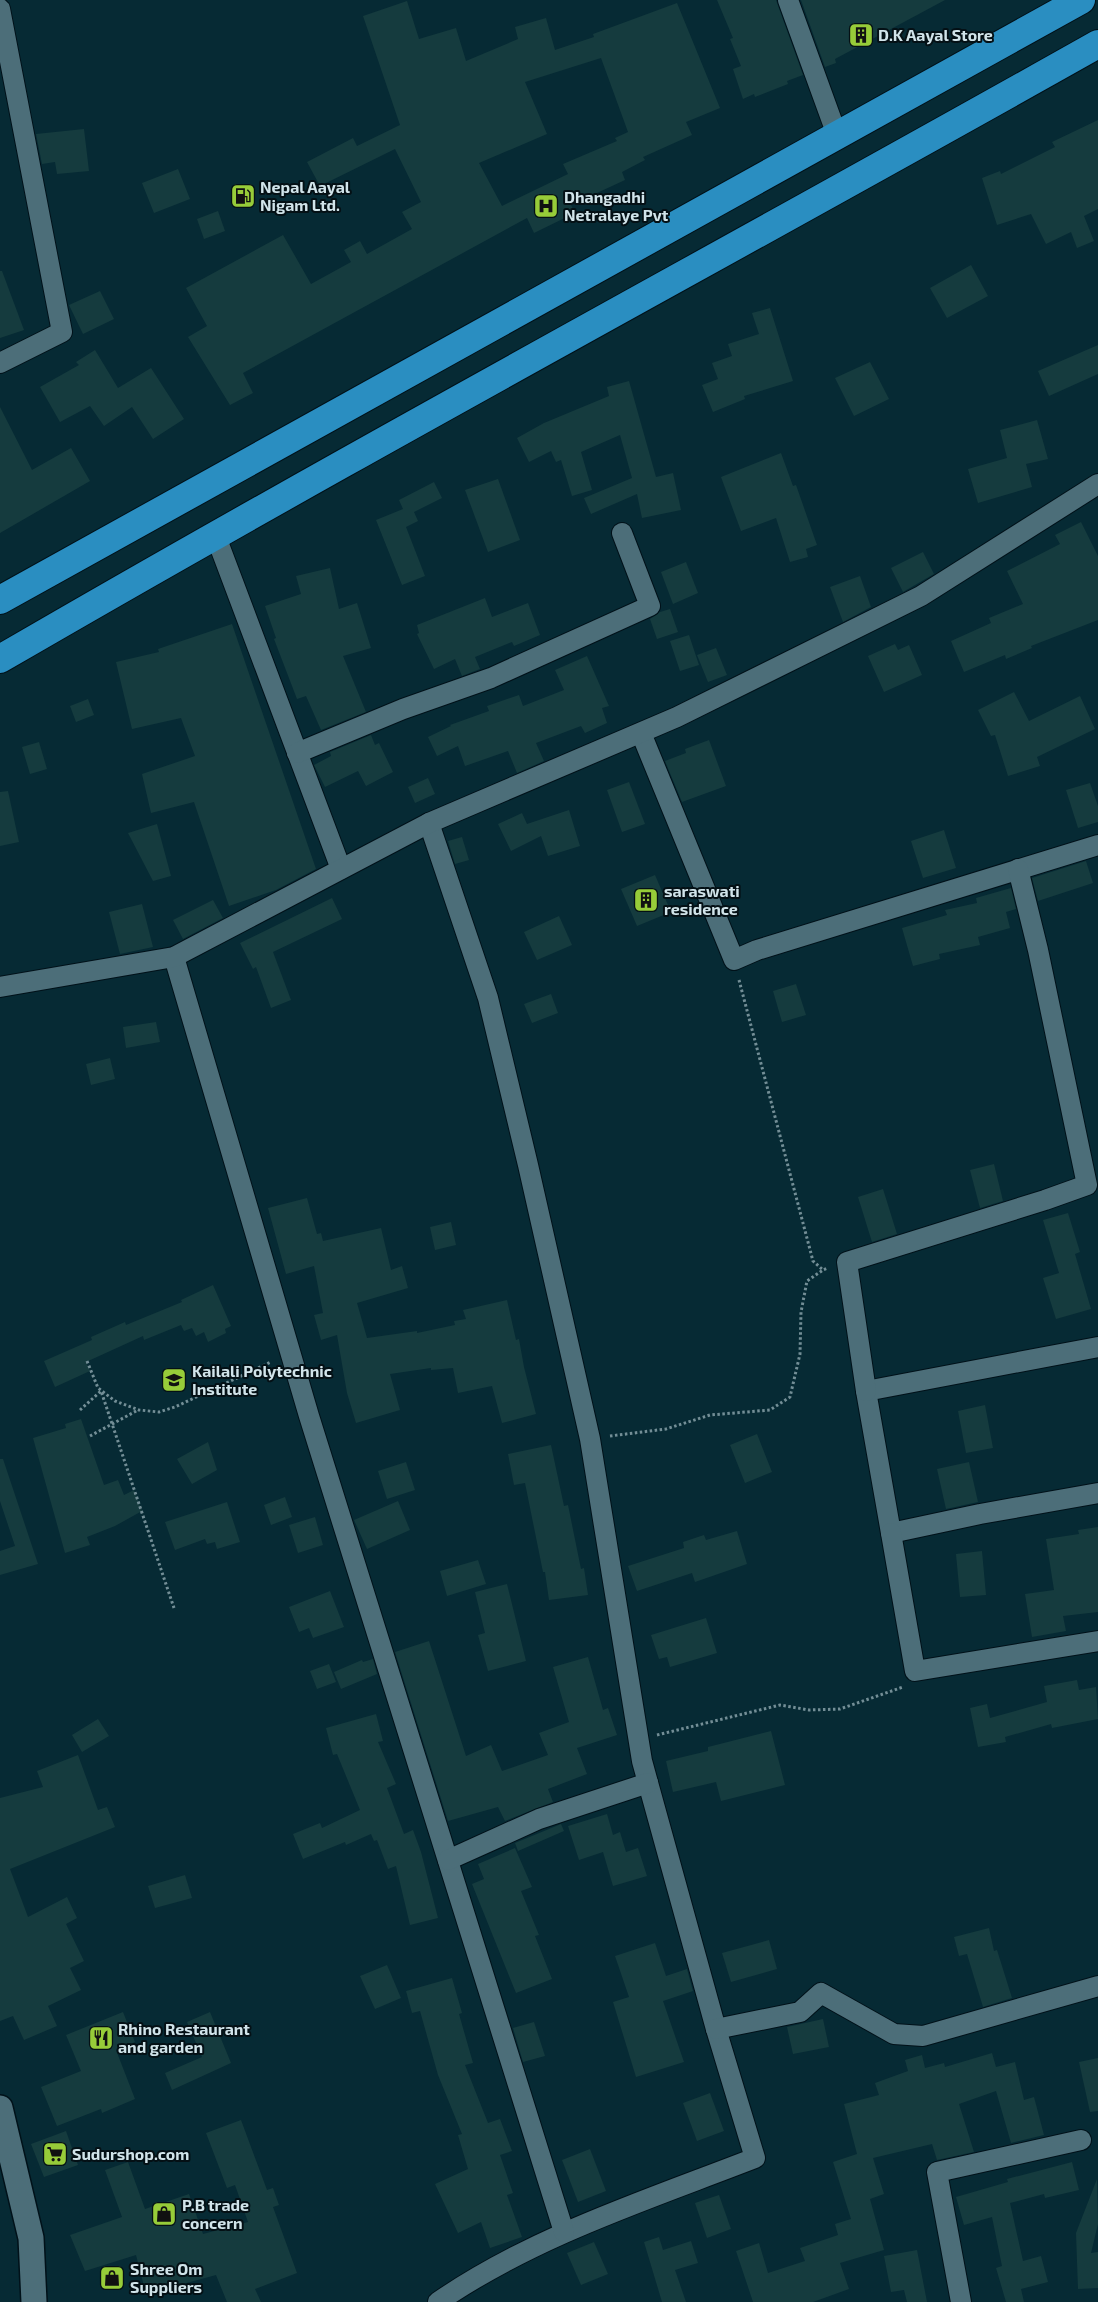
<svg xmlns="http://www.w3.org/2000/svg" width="1098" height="2302" viewBox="0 0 1098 2302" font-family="'Exo 2',sans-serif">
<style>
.building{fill:#153b3e;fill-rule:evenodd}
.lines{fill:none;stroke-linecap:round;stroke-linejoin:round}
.minor-casing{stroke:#001119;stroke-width:22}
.tertiary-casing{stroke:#001119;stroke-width:28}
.trunk-casing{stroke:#001119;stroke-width:30}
.path{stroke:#738e96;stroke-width:3;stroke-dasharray:2.5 2.5;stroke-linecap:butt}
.minor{stroke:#4c6e79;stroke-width:20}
.tertiary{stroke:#4c6e79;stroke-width:25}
.trunk{stroke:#2a8ec1;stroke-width:28}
.labels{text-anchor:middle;stroke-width:4;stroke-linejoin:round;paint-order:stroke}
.poi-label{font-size:16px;font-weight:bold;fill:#d1e4ea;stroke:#041015;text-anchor:start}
</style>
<rect width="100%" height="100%" fill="#062a34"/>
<!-- building -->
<g class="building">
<polygon points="717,0 776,0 803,75 787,81 788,84 755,97 754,94 743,99 733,69 741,66 730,39 733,38"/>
<polygon points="801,0 945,0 835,59 836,63 825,67"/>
<path d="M407 1 419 39 456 28 466 61 518 39 515 27 546 18 555 50 594 37 593 34 677 3 720 108 686 122 692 135 643 157 645 160 622 172 625 180 571 205 575 213 534 233 527 218 243 373 253 393 230 405 188 337 207 326 186 288 283 235 311 284 351 262 344 250 360 241 367 254 412 229 402 212 421 202 395 149 320 186 307 162 353 138 357 146 400 125 363 16ZM601 58 628 132 615 138 617 141 563 164 568 174 502 206 479 163 547 134 525 82Z"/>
<polygon points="1098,120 1098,209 1084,216 1094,241 1077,248 1071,232 1046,244 1031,214 997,225 982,178 1000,171 1001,174 1055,147 1052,142"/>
<polygon points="84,129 89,171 57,174 55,162 42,164 36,134"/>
<polygon points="178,169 190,199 154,213 142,183"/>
<polygon points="218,211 225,231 204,239 197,219"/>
<polygon points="971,265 988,296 947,318 930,288"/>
<polygon points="0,271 2,271 24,330 0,338"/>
<polygon points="100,291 114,319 83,334 69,305"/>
<polygon points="770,308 793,381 744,396 745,399 713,412 702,385 718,379 712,363 732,356 728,344 759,334 752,313"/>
<polygon points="1098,345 1098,374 1049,396 1038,371"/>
<polygon points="95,350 118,388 151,368 184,419 153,439 132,407 104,426 90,406 60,422 40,387 79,365 76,362"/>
<polygon points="870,362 889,399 854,416 835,378"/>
<polygon points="629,381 656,477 673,473 681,510 642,518 637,494 591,514 584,498 632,478 620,435 581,452 592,490 572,496 561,460 556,462 551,451 529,462 517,438 544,423 609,396 607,387"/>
<polygon points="0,407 32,470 71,448 90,481 0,533"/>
<polygon points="1037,420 1048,459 1026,464 1032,487 978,503 968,469 1007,458 1000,430"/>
<polygon points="781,453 793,486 796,485 817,545 806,549 808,557 790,562 776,518 741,531 721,477"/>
<polygon points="498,479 520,540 488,552 465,490"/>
<polygon points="434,482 442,498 414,512 418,521 406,527 425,576 402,585 376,520 403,509 399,500"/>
<polygon points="1081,522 1098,556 1098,620 1031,646 1032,648 1006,659 1005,655 964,672 951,641 991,623 989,618 1023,604 1007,571 1060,544 1055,535"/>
<polygon points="923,552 934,574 903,592 891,568"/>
<polygon points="686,562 698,593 673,604 661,572"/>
<polygon points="330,568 339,609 357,603 371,648 343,656 366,712 321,730 306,696 297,699 274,639 276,638 265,606 301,594 296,576"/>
<polygon points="860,576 871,607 843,622 830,587"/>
<polygon points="485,598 492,617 528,603 540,635 514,646 512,642 475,657 480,669 462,676 455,659 434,669 417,634 419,633 417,625"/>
<polygon points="670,609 678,632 657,639 650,619 660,612"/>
<polygon points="232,624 316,869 276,890 229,906 194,802 151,813 142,774 195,756 181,718 132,729 116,662 159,652 158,649"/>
<polygon points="689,635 699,665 680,671 670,641"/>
<polygon points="895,644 898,650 909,645 922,675 884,692 868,656"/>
<polygon points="716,648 727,675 708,682 697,655"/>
<polygon points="587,656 609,706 602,708 607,723 585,733 581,726 536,743 544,761 517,773 508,751 465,766 458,746 437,756 428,737 451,726 450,725 489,711 487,706 519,695 523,706 564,690 555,670"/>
<polygon points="1014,692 1029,721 1080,696 1095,729 1037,757 1040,766 1008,776 995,735 991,736 978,710"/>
<polygon points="88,699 94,715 76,722 70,706"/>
<polygon points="371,735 375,745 379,743 393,772 366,786 358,771 325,787 314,765 331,756 330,752"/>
<polygon points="709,740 726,786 682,802 665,761 686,753 685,749"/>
<polygon points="39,742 47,769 30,774 22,747"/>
<polygon points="428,778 435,794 415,803 408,787"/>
<polygon points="629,782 645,824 622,832 607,790"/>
<polygon points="1090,783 1098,806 1098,822 1078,828 1066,790"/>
<polygon points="8,791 19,842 0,846 0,792"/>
<polygon points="569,810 580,846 548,856 541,836 511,851 498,824 522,813 527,824"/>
<polygon points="157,824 171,876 153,881 128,833"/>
<polygon points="944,830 956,868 923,878 911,841"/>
<polygon points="462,837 469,860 455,864 448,841"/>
<polygon points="1086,861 1093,883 1038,901 1032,878"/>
<polygon points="655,875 671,912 637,926 621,889"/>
<polygon points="1011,888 1016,909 1006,912 1010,928 978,937 980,945 939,954 940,959 913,966 902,928 947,915 945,910 977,903 976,898"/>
<polygon points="332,898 342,919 273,952 291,1000 271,1008 256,967 253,969 240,943"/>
<polygon points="213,900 223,918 183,939 173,920"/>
<polygon points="142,904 153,947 120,954 109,912"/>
<polygon points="559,916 572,945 537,960 524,932"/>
<polygon points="796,984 806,1015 782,1022 773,991"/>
<polygon points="551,994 558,1013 532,1023 524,1004"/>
<polygon points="156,1022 160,1042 126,1048 123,1027"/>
<polygon points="110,1058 115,1079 91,1085 86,1064"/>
<polygon points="994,1164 1003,1201 980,1208 970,1170"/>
<polygon points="883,1189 897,1234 872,1242 858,1197"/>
<polygon points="307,1198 317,1234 321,1233 323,1241 381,1228 391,1270 402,1266 408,1288 357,1303 367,1338 417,1331 417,1333 455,1325 454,1321 466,1319 463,1310 507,1300 516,1340 519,1339 524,1367 536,1414 502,1423 492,1386 458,1393 453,1368 431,1370 431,1368 390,1374 400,1410 356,1423 347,1393 337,1335 321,1340 314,1315 323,1313 314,1266 286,1274 268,1208"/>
<polygon points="1068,1213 1080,1252 1075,1254 1091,1309 1056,1319 1043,1278 1059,1273 1043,1220"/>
<polygon points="451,1222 456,1245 435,1250 430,1227"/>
<polygon points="213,1285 231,1326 225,1329 226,1333 208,1342 204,1332 196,1336 192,1328 184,1331 181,1325 144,1340 143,1336 86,1362 90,1371 55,1387 44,1361 92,1340 91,1337 125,1322 126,1325 182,1302 181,1300"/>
<polygon points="985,1405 993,1448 966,1453 958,1411"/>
<polygon points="81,1419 104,1485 118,1480 124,1495 134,1490 142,1511 115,1526 87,1537 90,1545 65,1553 33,1438 66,1428 65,1424"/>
<polygon points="757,1434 772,1472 745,1483 730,1445"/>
<polygon points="208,1442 217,1470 192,1484 177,1459"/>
<polygon points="551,1445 564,1506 568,1505 581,1569 584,1568 588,1595 549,1600 545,1572 543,1572 525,1483 514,1485 508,1454"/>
<polygon points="0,1459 3,1459 38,1564 0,1575 0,1551 15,1546 0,1501"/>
<polygon points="406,1462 415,1490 387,1499 378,1471"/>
<polygon points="969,1462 978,1502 946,1509 937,1469"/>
<polygon points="285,1497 292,1517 271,1525 264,1505"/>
<polygon points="398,1501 410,1530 367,1549 354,1520"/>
<polygon points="227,1502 240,1542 217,1549 215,1542 207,1544 205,1539 175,1550 165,1522"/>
<polygon points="315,1517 323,1545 298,1553 289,1525"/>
<polygon points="1098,1527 1098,1612 1063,1616 1066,1631 1032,1637 1025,1594 1054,1590 1046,1539 1079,1534 1078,1530"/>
<polygon points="737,1531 747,1564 695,1582 692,1573 637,1591 628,1566 684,1548 683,1542 704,1535 706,1540"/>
<polygon points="982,1551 986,1595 960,1597 956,1554"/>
<polygon points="478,1560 486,1584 447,1596 440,1571"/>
<polygon points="507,1584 526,1661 488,1671 478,1635 485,1633 475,1592"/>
<polygon points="330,1591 344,1627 313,1638 309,1628 299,1632 289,1607"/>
<polygon points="706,1618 717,1653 670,1667 667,1657 659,1659 651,1635"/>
<polygon points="429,1641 466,1756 491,1745 502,1771 548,1755 539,1733 569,1722 553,1667 588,1657 603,1710 608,1708 617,1735 577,1748 587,1774 548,1789 553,1802 505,1821 498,1807 448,1821 395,1652"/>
<polygon points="373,1659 377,1674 341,1689 334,1672 362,1660 363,1662"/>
<polygon points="329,1664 336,1682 317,1689 310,1671"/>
<polygon points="1077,1680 1079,1690 1096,1687 1098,1719 1052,1728 1051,1724 1005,1737 1006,1742 978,1747 970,1708 987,1704 990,1718 1047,1702 1044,1686"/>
<polygon points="376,1714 383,1741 378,1742 396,1784 387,1788 404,1834 413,1830 421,1852 438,1918 410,1925 396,1866 388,1869 377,1840 374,1841 371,1834 346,1845 345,1842 303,1859 293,1834 320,1823 322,1828 360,1810 337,1754 333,1755 326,1728"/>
<polygon points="98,1719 109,1736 82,1752 72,1735"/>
<polygon points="771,1731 785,1785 721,1801 716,1782 673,1792 666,1761 708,1751 708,1747"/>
<polygon points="78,1755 98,1810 107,1807 115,1827 10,1869 28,1917 67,1897 77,1918 66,1924 84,1961 70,1968 81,1990 48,2006 57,2026 24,2040 13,2016 0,2021 0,1798 43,1787 37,1771"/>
<polygon points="607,1814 613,1835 620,1832 626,1852 638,1848 647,1876 613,1886 603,1852 579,1860 568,1826"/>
<polygon points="561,1824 564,1831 518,1851 515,1843"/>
<polygon points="515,1848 532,1887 521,1891 539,1935 535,1936 552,1979 516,1993 472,1884 484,1879 478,1864"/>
<polygon points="185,1875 192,1898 155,1908 148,1886"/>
<polygon points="989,1928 994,1951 997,1950 1012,1998 983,2007 967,1954 959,1956 954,1937"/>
<polygon points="769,1940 777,1969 731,1982 722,1953"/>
<polygon points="655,1943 666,1976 687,1969 693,1991 663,2001 684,2062 636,2077 613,2002 629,1997 615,1956"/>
<polygon points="387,1965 401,1998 375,2009 360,1976"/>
<polygon points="452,1978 462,2013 459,2014 473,2063 465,2065 488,2123 500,2119 512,2151 500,2155 513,2193 507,2195 522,2237 490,2248 481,2222 458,2233 435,2184 468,2169 458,2135 462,2134 438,2075 420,2011 412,2013 406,1991"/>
<polygon points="123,2012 135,2042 116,2050 135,2099 102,2113 101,2109 57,2126 41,2087 81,2071 66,2035"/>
<polygon points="210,2012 231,2063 172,2090 165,2073 202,2057 187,2022"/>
<polygon points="823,2019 829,2047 793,2054 787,2027"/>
<polygon points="534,2022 545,2056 523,2062 513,2028"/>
<polygon points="992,2053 996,2067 1015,2062 1024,2100 1034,2097 1044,2135 1011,2143 996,2091 959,2104 974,2152 937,2160 932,2144 873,2158 884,2194 870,2199 884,2250 840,2263 849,2289 813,2302 753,2302 736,2251 759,2243 768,2273 805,2261 800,2248 838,2235 835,2224 851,2219 833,2162 857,2154 844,2104 879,2095 875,2083 908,2071 905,2060 922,2055 925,2068 944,2063 945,2067"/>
<polygon points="1098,2058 1098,2111 1090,2112 1079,2062"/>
<polygon points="710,2093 724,2131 697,2141 683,2103"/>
<polygon points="241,2120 267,2190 273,2188 279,2205 273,2207 297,2273 255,2289 261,2302 227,2302 216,2275 146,2294 136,2255 85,2271 70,2235 122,2217 105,2170 128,2162 145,2209 189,2194 203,2234 248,2222 235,2185 227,2188 206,2133"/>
<polygon points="66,2131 78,2165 44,2177 31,2144"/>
<polygon points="590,2149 606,2191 578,2202 562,2160"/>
<polygon points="1072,2162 1079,2190 1045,2198 1044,2194 1010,2203 1023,2261 1041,2256 1048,2282 1021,2289 1024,2302 1006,2302 996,2268 1002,2266 992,2217 964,2225 956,2197 1008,2182 1007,2179"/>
<polygon points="1097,2179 1098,2224 1091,2253 1098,2252 1098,2288 1078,2289 1076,2233"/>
<polygon points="719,2195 731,2229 707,2238 695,2203"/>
<polygon points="659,2237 663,2250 691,2241 698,2263 675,2270 686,2302 662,2302 644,2242"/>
<polygon points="594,2242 608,2274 581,2285 567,2253"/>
<polygon points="917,2250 927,2302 907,2302 904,2290 891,2292 884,2256"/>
</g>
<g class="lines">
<defs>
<g id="minor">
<polyline points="788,0 837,135"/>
<polyline points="0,9 62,332 0,363"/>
<polyline points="215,534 341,869"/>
<polyline points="641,733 734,960 757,950 1098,845"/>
<polyline points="297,753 403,709 491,678 650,606 622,533"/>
<path d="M429 823 488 998 528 1165 590 1439 642 1761 716 2029 755 2158C647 2200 534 2236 438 2302"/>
<polyline points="174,957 309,1416 564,2232"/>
<polyline points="0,987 174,957 429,823 677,717 921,596 1098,484"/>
<polyline points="1098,1347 866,1391 891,1533 980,1514 1098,1493"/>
<polyline points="866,1391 847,1262 1045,1200 1087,1185 1038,950 1018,869"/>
<polyline points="891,1533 915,1671 1098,1641"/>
<polyline points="448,1860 539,1819 648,1783"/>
<polyline points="716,2029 800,2012 821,1993 894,2034 923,2036 1098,1986"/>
<polyline points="961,2302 937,2172 1081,2140"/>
</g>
<polyline id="tertiary" points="0,2108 31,2238 34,2302"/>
<g id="trunk">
<polyline points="0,600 1081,0"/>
<path d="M0 659C363 448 732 250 1098 44"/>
</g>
</defs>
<!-- minor casing -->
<use href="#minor" class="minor-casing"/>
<!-- tertiary casing -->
<use href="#tertiary" class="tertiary-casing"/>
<!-- trunk casing -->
<use href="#trunk" class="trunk-casing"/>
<!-- path -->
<g class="path">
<polyline points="739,980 813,1261 823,1270 828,1268"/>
<polyline points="87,1361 98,1388 115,1401 139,1410 159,1412 175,1407 271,1362"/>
<polyline points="80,1410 101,1391 174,1608"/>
<polyline points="90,1436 138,1410"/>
<polyline points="610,1436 666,1429 710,1415 770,1410 790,1397 800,1354 801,1312 807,1281 823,1270"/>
<polyline points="657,1735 780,1705 809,1710 840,1709 903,1687"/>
</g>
<!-- minor -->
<use href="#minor" class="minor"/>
<!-- tertiary -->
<use href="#tertiary" class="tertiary"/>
<!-- trunk -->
<use href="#trunk" class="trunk"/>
</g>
<!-- icons -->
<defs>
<symbol id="building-square" viewBox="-11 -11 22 22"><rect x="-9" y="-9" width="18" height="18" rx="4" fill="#97cc39" stroke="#041015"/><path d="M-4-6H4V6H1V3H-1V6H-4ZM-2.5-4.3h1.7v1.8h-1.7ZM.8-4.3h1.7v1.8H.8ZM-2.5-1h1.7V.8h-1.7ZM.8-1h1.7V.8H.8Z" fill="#111"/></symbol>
<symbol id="fuel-square" viewBox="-11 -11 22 22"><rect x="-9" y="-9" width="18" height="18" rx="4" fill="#97cc39" stroke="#041015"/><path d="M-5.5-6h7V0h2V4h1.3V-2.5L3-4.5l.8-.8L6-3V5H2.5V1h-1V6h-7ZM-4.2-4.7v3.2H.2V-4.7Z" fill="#111"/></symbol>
<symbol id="hospital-square" viewBox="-11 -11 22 22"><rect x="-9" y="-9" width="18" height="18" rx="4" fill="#97cc39" stroke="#041015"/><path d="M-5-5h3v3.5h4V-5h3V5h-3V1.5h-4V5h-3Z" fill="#111"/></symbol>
<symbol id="school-square" viewBox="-11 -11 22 22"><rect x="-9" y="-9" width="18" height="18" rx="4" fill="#97cc39" stroke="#041015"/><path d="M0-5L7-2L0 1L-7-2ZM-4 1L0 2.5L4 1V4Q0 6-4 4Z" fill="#111"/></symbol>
<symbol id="restaurant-square" viewBox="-11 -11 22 22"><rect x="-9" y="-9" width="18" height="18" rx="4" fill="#97cc39" stroke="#041015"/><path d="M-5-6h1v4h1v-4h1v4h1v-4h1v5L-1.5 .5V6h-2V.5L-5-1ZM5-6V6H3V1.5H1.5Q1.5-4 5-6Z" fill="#111"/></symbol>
<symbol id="supermarket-square" viewBox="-11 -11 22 22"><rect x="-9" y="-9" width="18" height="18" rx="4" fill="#97cc39" stroke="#041015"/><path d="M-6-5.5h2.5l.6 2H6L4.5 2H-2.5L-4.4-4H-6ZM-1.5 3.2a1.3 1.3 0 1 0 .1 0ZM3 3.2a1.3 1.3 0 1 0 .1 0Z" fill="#111"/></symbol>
<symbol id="shop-square" viewBox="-11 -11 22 22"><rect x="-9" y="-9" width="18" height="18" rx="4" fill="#97cc39" stroke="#041015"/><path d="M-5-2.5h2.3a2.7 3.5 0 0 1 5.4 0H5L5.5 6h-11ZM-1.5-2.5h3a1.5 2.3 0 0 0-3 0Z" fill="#111"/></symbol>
</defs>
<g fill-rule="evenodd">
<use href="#building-square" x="847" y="21" width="28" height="28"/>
<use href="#fuel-square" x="229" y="182" width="28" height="28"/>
<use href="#hospital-square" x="532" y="192" width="28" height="28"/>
<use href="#building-square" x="632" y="886" width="28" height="28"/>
<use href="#school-square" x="160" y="1366" width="28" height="28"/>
<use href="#restaurant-square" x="87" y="2024" width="28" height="28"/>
<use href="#supermarket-square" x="41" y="2140" width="28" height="28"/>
<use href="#shop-square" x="150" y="2200" width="28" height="28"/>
<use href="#shop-square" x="98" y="2264" width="28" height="28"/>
</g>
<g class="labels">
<!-- poi labels -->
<g class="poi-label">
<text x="878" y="41">D.K Aayal Store</text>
<text x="260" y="193">Nepal Aayal<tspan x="260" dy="18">Nigam Ltd.</tspan></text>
<text x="564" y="203">Dhangadhi<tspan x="564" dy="18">Netralaye Pvt</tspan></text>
<text x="664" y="897">saraswati<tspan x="664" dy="18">residence</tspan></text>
<text x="192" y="1377">Kailali Polytechnic<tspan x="192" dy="18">Institute</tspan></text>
<text x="118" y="2035">Rhino Restaurant<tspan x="118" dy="18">and garden</tspan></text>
<text x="72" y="2160">Sudurshop.com</text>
<text x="182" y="2211">P.B trade<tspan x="182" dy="18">concern</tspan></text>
<text x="130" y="2275">Shree Om<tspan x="130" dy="18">Suppliers</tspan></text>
</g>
</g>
</svg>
